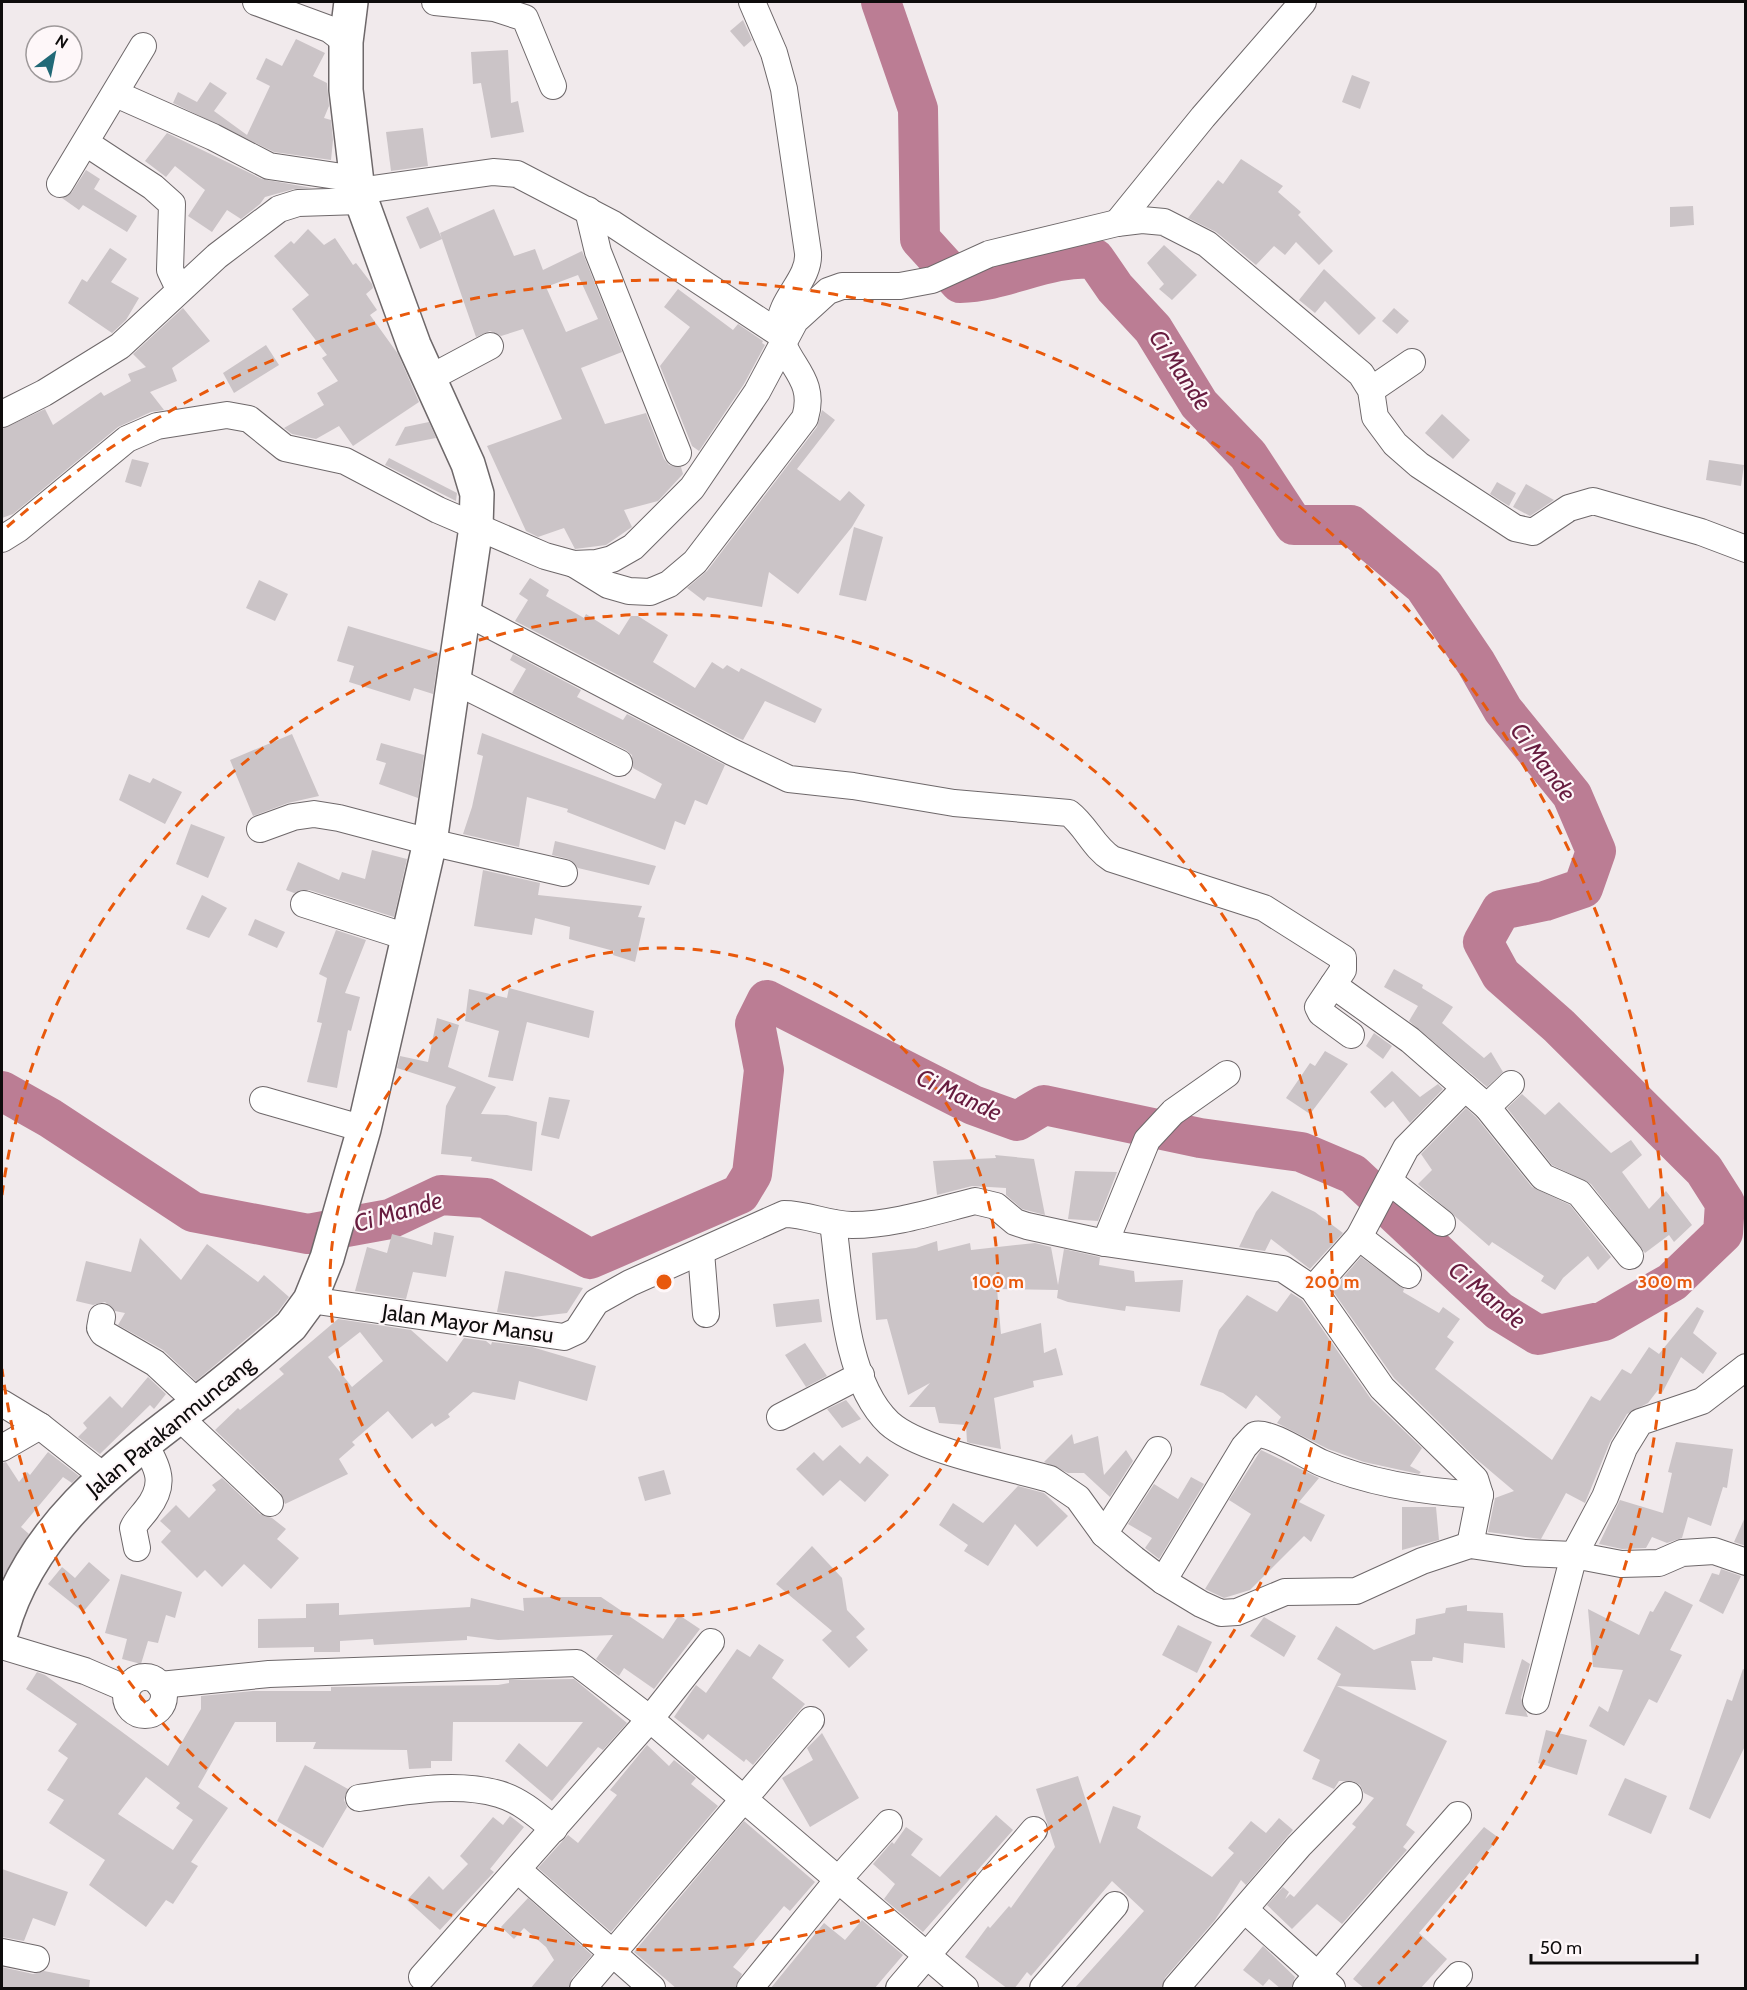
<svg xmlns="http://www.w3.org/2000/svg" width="1747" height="1990" viewBox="0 0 1747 1990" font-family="Cabin,sans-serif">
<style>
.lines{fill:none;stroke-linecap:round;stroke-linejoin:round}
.river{stroke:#bb7d94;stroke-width:40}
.building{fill:#cbc4c7;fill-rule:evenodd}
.minor-casing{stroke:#6e686a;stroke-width:28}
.major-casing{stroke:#6e686a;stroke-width:36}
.minor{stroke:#fff;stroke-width:26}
.major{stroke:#fff;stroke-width:33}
.ring{fill:none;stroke:#e8590c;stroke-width:3;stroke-dasharray:10 8}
.labels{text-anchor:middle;stroke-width:4.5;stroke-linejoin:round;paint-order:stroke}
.street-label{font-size:22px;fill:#0e0c0c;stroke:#fef7f9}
.water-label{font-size:24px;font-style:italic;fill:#671c3f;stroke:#fef7f9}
.centre{fill:#e8590c;stroke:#fef7f9;stroke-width:3}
.ring-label{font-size:18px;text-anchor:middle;font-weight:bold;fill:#e8590c;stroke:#fef7f9;stroke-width:4.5;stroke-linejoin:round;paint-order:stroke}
</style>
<rect width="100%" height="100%" fill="#f1eaec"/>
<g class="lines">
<!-- river -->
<path class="river" d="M2 1091 50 1118 193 1212 308 1234 390 1219 441 1195 486 1198 590 1259 740 1194 752 1174 764 1070 755 1024 767 1000 973 1105 1017 1121 1044 1105 1200 1138 1301 1152 1353 1174 1499 1311 1538 1335 1604 1321 1672 1282 1723 1233 1725 1203 1704 1170 1559 1026 1501 975 1483 942 1501 910 1545 901 1583 888 1596 851 1572 795 1503 710 1476 663 1424 586 1351 525H1294L1248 455 1199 404 1153 329 1115 288 1095 259C1048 255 1006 282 960 283L920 239 918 109 881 2"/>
</g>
<!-- building -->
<g class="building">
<polygon points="743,20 752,40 744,47 730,31"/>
<polygon points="296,39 325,53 313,76 327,83 329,106 324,118 331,120 333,140 331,160 274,152 173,103 178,92 197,102 210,82 227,93 214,111 247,135 270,86 256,79 266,58 282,66"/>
<polygon points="508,50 511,103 518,101 524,132 491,138 481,83 473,84 471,52"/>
<polygon points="1352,75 1370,82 1360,109 1342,102"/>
<polygon points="423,128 428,166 391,171 386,132"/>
<polygon points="167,133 262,179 312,188 294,189 265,197 260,204 241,219 227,210 212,232 188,216 205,190 175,166 166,177 145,161"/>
<polygon points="1241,159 1283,186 1278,192 1301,212 1298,215 1333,251 1319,265 1296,242 1285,255 1274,246 1256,265 1216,232 1188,218 1218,180 1223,184"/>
<polygon points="86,170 100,179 94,189 137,216 127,232 83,205 79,210 62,198 72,192"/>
<polygon points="1693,206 1694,225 1670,227 1670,207"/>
<path d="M428 207 442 239 440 233 494 209 514 256 535 249 543 270 582 251 622 352 581 368 605 424 646 413 664 459 669 465 681 467 683 474 658 501 624 510 632 527 606 545 575 549 564 528 538 537 526 531 487 446 562 419 523 329 501 336 490 331 476 337 442 239 420 249 406 217ZM578 275 598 319 566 332 546 287Z"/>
<polygon points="308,229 324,245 335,238 353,265 356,263 372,284 373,288 366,294 377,310 370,315 398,354 419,402 353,446 339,426 316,439 292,434 284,428 324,405 317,393 338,381 322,358 327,355 292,309 309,295 274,256 291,241 294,244"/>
<polygon points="1164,245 1197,275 1172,300 1159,289 1164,284 1147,263"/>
<polygon points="110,248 127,259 111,282 139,298 126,320 112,333 68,303 82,279 87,282"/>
<polygon points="1324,269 1376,318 1359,335 1325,301 1315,313 1299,300"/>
<polygon points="678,289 733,330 738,324 763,341 762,343 765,345 744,384 699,451 692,446 660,366 690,327 664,307"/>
<polygon points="183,308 210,341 172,368 177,381 150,392 164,410 151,412 118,427 13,514 2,518 2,429 45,409 53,425 101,392 104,396 131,381 128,374 146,367 133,354"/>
<polygon points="1394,308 1409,321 1397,334 1382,321"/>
<polygon points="266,345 279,365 234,393 223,373"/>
<polygon points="822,410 835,420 797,469 840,501 849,491 865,505 852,527 798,594 769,572 762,607 707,597 704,601 687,588 707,571 817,427"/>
<polygon points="1442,414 1470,440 1453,459 1425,433"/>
<polygon points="429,422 436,438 395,446 405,427"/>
<polygon points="389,458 457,493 456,501 385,465"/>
<polygon points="132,459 149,463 141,487 125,482"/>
<polygon points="1709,460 1744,465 1741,486 1706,480"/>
<polygon points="1497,482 1516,493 1509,506 1490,494"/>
<polygon points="1526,484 1554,500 1530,516 1513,507"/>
<polygon points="854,527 883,537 866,601 839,595"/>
<polygon points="530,578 549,590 546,596 584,618 586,614 619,635 631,616 638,616 668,635 653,662 695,688 712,662 723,669 727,665 739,672 741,668 822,709 815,723 765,701 743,740 736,737 515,621 528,600 519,594"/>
<polygon points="259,580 288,594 275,621 246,608"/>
<polygon points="348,626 439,653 433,694 414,688 410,701 349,682 354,666 337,661"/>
<polygon points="513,654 581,690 577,697 623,720 627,714 725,765 707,805 695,800 685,825 675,821 665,850 567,812 568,809 527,797 519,847 463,834 472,807 483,756 477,754 482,733 655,799 662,784 633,768 632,755 626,750 512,693 526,669 510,660"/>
<polygon points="292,734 319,796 288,803 253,816 230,760"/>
<polygon points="381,743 424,755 418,798 379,784 386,763 376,760"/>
<polygon points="129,774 150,783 153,778 182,792 165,824 119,800"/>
<polygon points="191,824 225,837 208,878 176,864"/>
<polygon points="555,841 656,866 649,885 578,868 568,859 552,855"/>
<polygon points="372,850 407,859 394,917 309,890 294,893 286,890 298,862 339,880 342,872 365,879"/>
<polygon points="483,870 540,883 538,895 642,906 638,917 645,918 635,962 613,955 614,951 569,939 570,927 535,918 532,935 474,926"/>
<polygon points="202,895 227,908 209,938 186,929"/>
<polygon points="255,919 285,932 277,948 248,935"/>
<polygon points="336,930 366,940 345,993 360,997 351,1031 348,1030 337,1088 307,1082 322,1023 317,1022 327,978 319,974"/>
<polygon points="1394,969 1423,985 1422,988 1453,1007 1442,1023 1484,1058 1491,1052 1503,1072 1487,1087 1409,1021 1418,1006 1384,987"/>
<polygon points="509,988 594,1011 589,1038 527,1022 513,1081 488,1077 499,1031 465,1021 469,989 507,998"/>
<polygon points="437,1018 459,1025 448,1067 496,1087 481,1114 507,1115 537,1122 532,1171 471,1161 472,1157 441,1154 446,1106 456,1087 397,1068 400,1056 428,1062"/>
<polygon points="1374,1033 1392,1046 1383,1059 1366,1046"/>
<polygon points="1325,1051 1348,1064 1310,1114 1286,1098 1310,1063 1315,1066"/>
<polygon points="1392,1071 1420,1097 1438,1084 1443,1089 1410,1123 1393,1101 1385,1108 1370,1092"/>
<polygon points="1522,1094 1545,1115 1559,1102 1611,1153 1631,1140 1642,1155 1622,1172 1649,1209 1666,1191 1692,1225 1674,1242 1669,1235 1645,1253 1591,1184 1552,1165 1507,1108"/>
<polygon points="549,1097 570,1100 559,1139 541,1135"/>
<polygon points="1466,1108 1476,1117 1532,1187 1570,1205 1611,1257 1598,1270 1588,1256 1563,1278 1555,1290 1541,1281 1544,1276 1492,1242 1489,1246 1418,1184 1432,1170 1421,1154"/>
<polygon points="995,1155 1034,1159 1045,1215 1022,1209 1006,1195 1006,1188 972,1186 937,1195 933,1161 996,1158"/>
<polygon points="1075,1171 1117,1172 1098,1221 1068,1219"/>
<polygon points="1272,1191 1315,1212 1343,1233 1310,1269 1271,1239 1265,1251 1239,1247 1256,1212"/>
<polygon points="434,1232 454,1236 446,1277 413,1272 406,1299 355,1291 367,1247 387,1253 392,1234 432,1245"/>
<polygon points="140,1238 181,1280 207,1244 258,1282 264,1275 289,1297 277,1313 196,1381 163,1350 118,1325 125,1313 115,1311 105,1302 93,1305 76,1301 86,1261 131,1272"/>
<polygon points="937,1241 938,1251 970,1243 971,1250 1035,1243 1051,1247 1058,1285 1064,1249 1100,1257 1099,1265 1134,1271 1135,1282 1183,1280 1180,1312 1126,1306 1125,1311 1068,1302 1057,1298 1058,1290 997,1289 1001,1334 1041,1323 1044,1353 1056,1348 1063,1375 1033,1381 1034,1387 994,1398 1001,1449 970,1443 967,1442 966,1425 939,1423 935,1407 909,1407 930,1383 908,1395 887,1319 876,1320 872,1253 916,1248"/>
<polygon points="1361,1257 1404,1289 1403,1292 1439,1313 1443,1307 1460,1319 1447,1337 1454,1342 1435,1369 1552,1460 1591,1396 1600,1401 1622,1369 1631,1374 1649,1347 1659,1354 1697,1307 1704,1311 1693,1333 1717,1353 1703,1374 1681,1357 1662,1393 1658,1390 1648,1403 1627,1414 1610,1442 1585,1503 1566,1493 1541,1539 1488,1532 1495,1498 1514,1491 1475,1458 1394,1378 1332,1290"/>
<polygon points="505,1271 517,1273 583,1288 567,1313 533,1317 497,1312"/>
<polygon points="1291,1293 1302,1300 1371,1399 1422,1448 1410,1466 1421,1472 1419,1474 1364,1462 1328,1449 1277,1423 1281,1417 1256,1395 1246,1409 1223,1393 1200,1385 1219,1330 1247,1295 1277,1312"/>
<polygon points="819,1299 822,1322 776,1327 773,1304"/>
<path d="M338 1319 411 1330 447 1362 464 1338 486 1341 491 1345 492 1342 532 1347 596 1366 587 1401 519 1381 515 1400 473 1392 448 1414 450 1417 435 1427 432 1423 412 1439 388 1411 352 1442 355 1445 339 1459 348 1474 285 1504 280 1492 215 1430 238 1408 240 1410 284 1374 279 1369ZM360 1332 383 1361 352 1387 328 1357Z"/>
<polygon points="805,1343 827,1376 806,1387 785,1355"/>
<polygon points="148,1377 166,1394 154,1409 150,1405 100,1454 78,1437 87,1428 83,1423 110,1396 122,1408"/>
<polygon points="846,1400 861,1419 842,1428 827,1409"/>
<polygon points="1072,1434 1074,1444 1098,1436 1104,1475 1126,1450 1133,1461 1110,1497 1084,1473 1068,1473 1044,1462"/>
<polygon points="1676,1442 1733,1449 1727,1488 1723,1487 1711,1526 1688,1517 1682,1538 1667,1543 1652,1537 1646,1548 1622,1549 1599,1544 1620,1500 1663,1513 1672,1473 1668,1472"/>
<polygon points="840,1445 860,1464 867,1456 889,1475 865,1502 840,1480 823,1496 796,1469 814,1452 823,1461"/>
<polygon points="1261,1450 1319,1478 1299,1502 1325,1515 1311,1542 1304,1536 1250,1590 1224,1598 1205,1589 1251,1514 1229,1500"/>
<polygon points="48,1452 79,1476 72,1483 63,1477 21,1527 29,1534 2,1579 2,1463 6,1462 19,1482 27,1472 30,1475"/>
<polygon points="664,1470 671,1494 645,1501 638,1477"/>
<polygon points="1191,1477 1204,1484 1159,1559 1145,1548 1152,1538 1128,1524 1154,1484 1178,1499"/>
<polygon points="222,1478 260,1514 272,1518 286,1529 277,1539 299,1558 271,1589 244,1564 222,1587 205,1570 197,1578 161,1542 171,1531 160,1521 176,1505 189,1518 216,1490 212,1485"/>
<polygon points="1018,1486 1044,1493 1068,1516 1037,1547 1015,1524 988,1566 964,1551 968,1545 939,1525 953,1503 983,1523"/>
<polygon points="1402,1507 1436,1507 1439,1540 1402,1550"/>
<polygon points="1746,1515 1746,1546 1734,1542"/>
<polygon points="812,1546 842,1578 847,1610 865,1629 856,1637 868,1650 849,1668 822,1640 832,1631 776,1584"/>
<polygon points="89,1562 110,1580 83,1612 48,1584 62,1567 75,1578"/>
<polygon points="1721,1569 1741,1576 1723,1614 1699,1601 1712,1573 1719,1575"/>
<polygon points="121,1574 182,1592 175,1618 166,1615 158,1643 148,1641 141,1664 122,1659 127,1639 105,1633"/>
<polygon points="1665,1591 1693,1605 1670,1650 1682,1655 1657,1703 1649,1699 1624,1746 1589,1726 1599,1706 1608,1712 1623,1670 1593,1667 1588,1609 1639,1635 1650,1611 1653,1612"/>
<polygon points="550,1597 601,1597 663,1639 679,1615 700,1629 654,1689 624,1668 619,1676 596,1659 613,1635 498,1640 467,1636 467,1640 374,1645 373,1639 340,1641 340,1652 314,1652 314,1647 258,1648 258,1619 306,1618 306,1604 339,1603 339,1615 470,1607 471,1598 524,1611 523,1598"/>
<polygon points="1467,1605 1467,1611 1503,1613 1505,1648 1464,1643 1463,1663 1433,1657 1432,1661 1411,1661 1416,1690 1337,1686 1447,1741 1406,1825 1415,1832 1403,1847 1407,1850 1342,1924 1317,1904 1292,1929 1267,1905 1283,1887 1289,1892 1285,1899 1290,1894 1294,1897 1356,1827 1352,1824 1374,1798 1364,1793 1360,1785 1353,1781 1339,1781 1334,1789 1312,1779 1320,1760 1303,1751 1341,1674 1317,1659 1336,1626 1374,1650 1415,1634 1416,1619 1445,1613 1446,1608"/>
<polygon points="1264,1617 1296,1636 1284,1657 1250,1636"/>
<polygon points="1178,1625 1212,1642 1197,1673 1162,1655"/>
<polygon points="759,1644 784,1660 772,1678 805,1704 753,1765 746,1759 744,1762 708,1734 703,1740 674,1717 696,1685 706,1693 737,1649 750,1657"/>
<polygon points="1522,1659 1530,1664 1521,1698 1528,1717 1505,1714"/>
<polygon points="1743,1669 1746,1670 1746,1744 1710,1819 1689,1809 1727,1699 1732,1701"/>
<path d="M37 1672 45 1675 168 1766 201 1709V1696L253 1691H331V1687L498 1685 509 1683V1680L574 1679 627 1723 603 1750 598 1747 552 1801 505 1761 519 1743 547 1767 583 1722H453L452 1761H431V1768L409 1769 407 1750 313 1749 316 1742H276V1722H235L198 1787 228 1808 191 1862 198 1866 173 1904 166 1900 146 1927 89 1885 105 1860 49 1823 64 1800 47 1790 68 1758 58 1751 77 1724 26 1689ZM146 1777 180 1803 176 1808 193 1820 173 1850 118 1814Z"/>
<polygon points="1546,1730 1587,1740 1577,1775 1538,1763"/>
<polygon points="822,1733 859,1798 810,1827 782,1778 813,1760 807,1748"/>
<polygon points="647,1745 669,1766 674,1760 696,1778 691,1784 718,1806 611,1932 538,1868 568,1835 578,1843 617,1795 610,1790"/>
<polygon points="305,1765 348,1789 344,1800 347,1807 323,1848 277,1821"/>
<polygon points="1078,1776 1100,1844 1113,1806 1141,1816 1137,1828 1212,1877 1234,1853 1228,1848 1251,1821 1266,1833 1279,1818 1293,1830 1246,1885 1241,1880 1215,1920 1165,1978 1161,1989 1074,1989 1144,1911 1112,1881 1031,1976 1027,1972 1014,1989 1008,1989 965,1957 988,1926 990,1928 1009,1906 1011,1908 1055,1847 1036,1789"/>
<polygon points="1625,1778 1667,1796 1651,1834 1608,1815"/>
<polygon points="996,1815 1013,1830 923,1932 884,1899 895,1884 873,1864 892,1842 894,1844 906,1827 923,1839 911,1855 940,1877"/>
<polygon points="510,1816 524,1827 490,1869 494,1872 440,1930 407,1900 429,1876 443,1890 468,1864 460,1856 493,1817 503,1825"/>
<polygon points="744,1821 815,1882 790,1911 784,1906 733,1967 742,1974 735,1989 677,1989 634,1952"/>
<polygon points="1484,1827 1499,1838 1419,1933 1447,1959 1420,1989 1365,1989 1353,1979"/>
<polygon points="2,1869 68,1892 55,1926 33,1918 24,1941 2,1937"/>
<polygon points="528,1898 592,1955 572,1978 568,1989 530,1989 554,1960 546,1947 524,1928 514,1939 501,1927"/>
<polygon points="862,1920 903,1955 874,1989 770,1989 824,1923 845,1940"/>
<polygon points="1263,1946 1295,1977 1291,1989 1281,1989 1269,1979 1263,1986 1243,1970"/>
<polygon points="2,1967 33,1974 44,1971 90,1980 89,1989 2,1989"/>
</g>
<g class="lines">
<defs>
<g id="minor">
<polyline points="256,2 329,29 346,42"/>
<polyline points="435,2 494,8 525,18 553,86"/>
<polyline points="116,94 213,137 269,166 356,179"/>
<polyline points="86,143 153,187 172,204 170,270 179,289"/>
<polyline points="60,184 143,46"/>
<polyline points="358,191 493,172 517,174 613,224 780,334"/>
<polyline points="588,210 598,252 678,453"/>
<polyline points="1117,223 1203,117 1303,2"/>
<polyline points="430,378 490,346"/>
<polyline points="1371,390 1412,362"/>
<polyline points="2,414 44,393 120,346 217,256 279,209 298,203 360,201"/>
<polyline points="2,539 18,529 127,439 157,426 227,415 249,419 285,448 345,461 438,510 545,556 574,564 596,563 612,559 633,547 692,488 757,392 795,321 828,291 842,286 900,286 932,280 989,254 1117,223 1142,220 1164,222 1207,244 1361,374 1371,390 1375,417 1395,444 1419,465 1515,528 1533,532 1569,508 1593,501 1701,532 1746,549"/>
<path d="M574 564 608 585 629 591 650 592 669 584 695 562 805 418C818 375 781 364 780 327 779 300 810 280 808 253L784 89 774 53 752 2"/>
<path d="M463 611 732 752 789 779 853 786 954 803 1069 813C1086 826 1094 848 1112 859L1264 908 1343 958V970L1318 1007 1321 1013 1351 1035"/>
<polyline points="453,680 619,763"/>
<polyline points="260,829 293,817 314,814 339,818 430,842 564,873"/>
<polyline points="304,904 407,937"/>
<polyline points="1333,985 1410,1040 1487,1107 1511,1084"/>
<polyline points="263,1100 364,1129"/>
<polyline points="1487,1107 1543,1177 1579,1193 1630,1256"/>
<polyline points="1389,1181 1442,1223"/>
<path d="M833 1223C841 1281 844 1381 889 1423 920 1451 1008 1467 1050 1479L1078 1498 1104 1534 1134 1559 1163 1581 1201 1604 1221 1613 1237 1612 1285 1592 1356 1591 1422 1561 1470 1545 1525 1553 1574 1555 1605 1497 1624 1448 1640 1422 1702 1401 1746 1367"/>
<polyline points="1359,1237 1408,1275"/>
<polyline points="1105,1243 1147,1140 1173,1112 1227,1074"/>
<polyline points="701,1252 706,1314"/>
<polyline points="1313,1289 1359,1237 1406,1148 1465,1088"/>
<path d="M310 1300 564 1337 577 1331 596 1302 630 1283 784 1214C807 1214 829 1225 852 1225 894 1225 935 1211 975 1201L996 1206 1015 1222 1027 1226 1105 1243 1283 1269 1313 1289 1382 1388 1475 1479 1480 1495 1470 1545"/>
<polyline points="102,1317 100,1328 103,1333 155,1363 198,1403"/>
<polyline points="2,1403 40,1426 103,1476"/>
<polyline points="178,1416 270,1503"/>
<polyline points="780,1417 861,1375"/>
<polyline points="2,1448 40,1426"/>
<polyline points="1104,1534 1158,1450"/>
<path d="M137 1548 133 1528C136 1521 142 1516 147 1509 167 1484 158 1468 144 1443"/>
<path d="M1163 1581 1244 1447 1255 1435C1270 1431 1306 1456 1322 1463 1371 1484 1427 1492 1480 1495"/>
<polyline points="2,1646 85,1671 127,1689"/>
<circle cx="145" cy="1696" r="19"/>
<polyline points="160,1685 269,1674 577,1663 650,1719 965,1988"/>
<polyline points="1536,1701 1574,1555 1621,1564 1659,1563 1682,1553 1714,1551 1746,1562"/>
<path d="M359 1798C403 1792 455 1781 499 1794 520 1800 537 1815 554 1829"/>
<polyline points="518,1870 652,1988"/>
<polyline points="1245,1910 1332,1988"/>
<polyline points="2,1952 36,1959"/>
<polyline points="422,1977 650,1719 711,1642"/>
<polyline points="583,1988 811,1720"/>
<polyline points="750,1988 837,1881 889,1823"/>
<polyline points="899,1988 1034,1830"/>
<polyline points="1043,1988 1115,1905"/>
<polyline points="1176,1988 1299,1846 1349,1795"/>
<polyline points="1306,1988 1458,1815"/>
<polyline points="1447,1988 1459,1975"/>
</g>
<path id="major" d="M2 1630C31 1527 117 1464 199 1402 230 1378 261 1352 291 1326L310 1300 327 1258 364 1129 430 842 476 527 477 494 468 464 414 345 358 191 346 90V42L351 2"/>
</defs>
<!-- minor casing -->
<use href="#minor" class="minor-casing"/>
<!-- major casing -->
<use href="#major" class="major-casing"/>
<!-- minor -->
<use href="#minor" class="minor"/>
<!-- major -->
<use href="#major" class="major"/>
</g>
<!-- distance rings -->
<g class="ring">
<circle cx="664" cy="1282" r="334"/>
<path d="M2 1195A668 668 0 1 1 2 1369"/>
<path d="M7 527A1001 1001 0 0 1 1378 1984"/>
</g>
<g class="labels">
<!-- street labels -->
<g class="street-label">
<text transform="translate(468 1323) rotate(8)" y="8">Jalan Mayor Mansu</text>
<text transform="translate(170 1426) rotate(-39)" y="8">Jalan Parakanmuncang</text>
</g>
<!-- water labels -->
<g class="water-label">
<text transform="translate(1180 370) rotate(56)" y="8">Ci Mande</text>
<text transform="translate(1543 762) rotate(53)" y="8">Ci Mande</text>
<text transform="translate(959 1095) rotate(25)" y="8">Ci Mande</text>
<text transform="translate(398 1212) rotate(-16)" y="8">Ci Mande</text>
<text transform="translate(1487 1295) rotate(39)" y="8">Ci Mande</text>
</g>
</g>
<circle cx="664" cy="1282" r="9" class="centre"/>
<g class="ring-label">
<text x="998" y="1288">100 m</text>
<text x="1332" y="1288">200 m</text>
<text x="1665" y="1288">300 m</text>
</g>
<!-- border -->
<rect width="1747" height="1990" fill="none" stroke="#0e0c0c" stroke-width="6"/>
<!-- north arrow -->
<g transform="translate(54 54) rotate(32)"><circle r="28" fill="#fef7f9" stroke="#9e999a" stroke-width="1.5"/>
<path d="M0-4.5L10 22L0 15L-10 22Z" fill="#216977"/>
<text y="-9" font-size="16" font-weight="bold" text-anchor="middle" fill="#0e0c0c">N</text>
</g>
<!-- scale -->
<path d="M1531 1954v9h166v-9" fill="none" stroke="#0e0c0c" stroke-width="3"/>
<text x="1540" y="1954" font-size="18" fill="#0e0c0c" stroke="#fef7f9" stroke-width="4.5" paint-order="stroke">50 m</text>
</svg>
